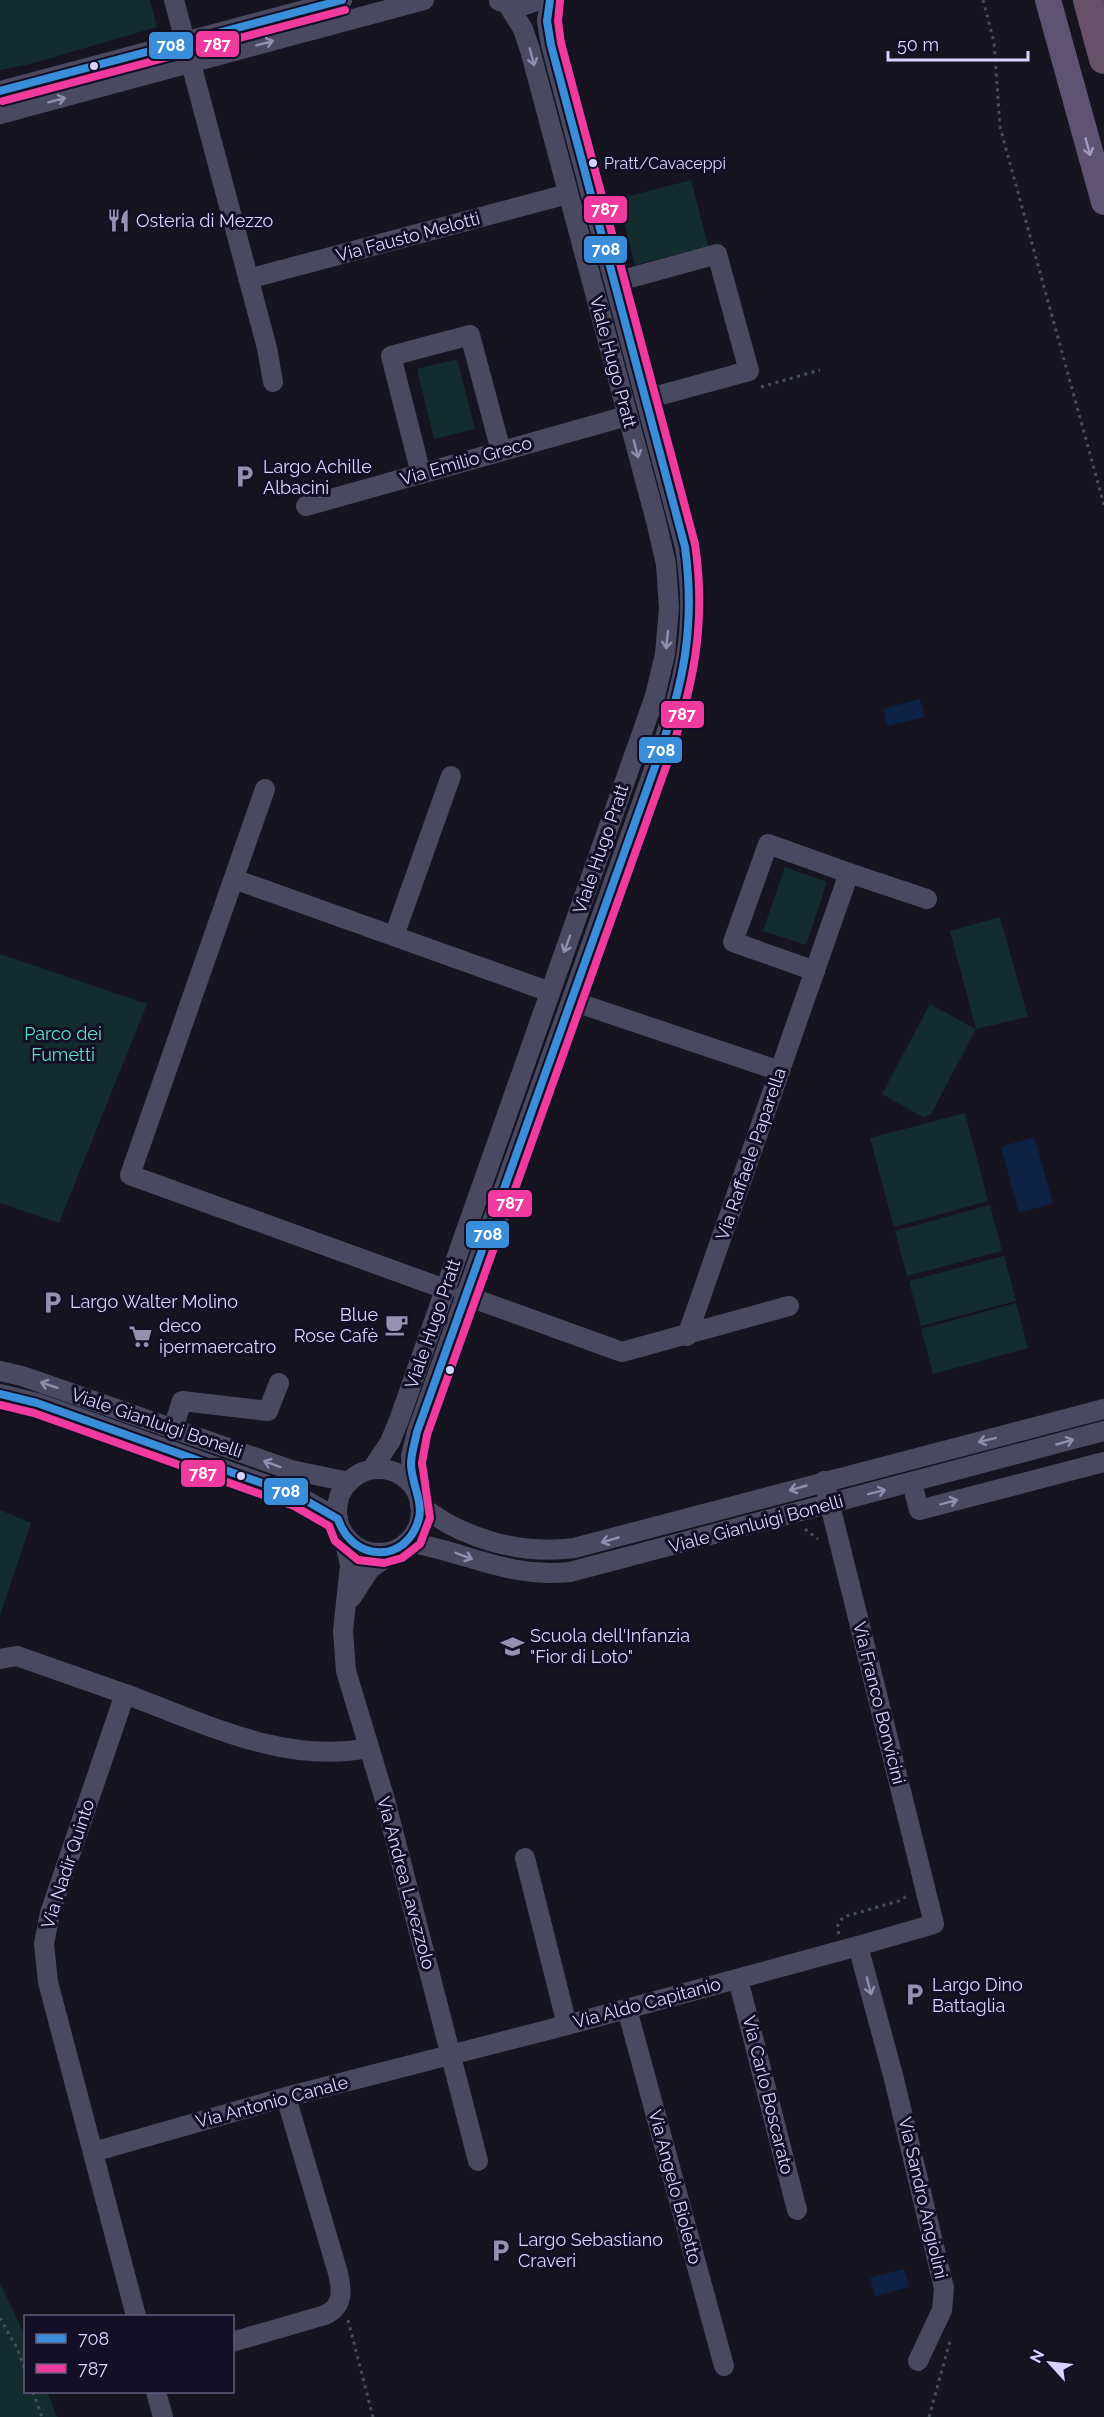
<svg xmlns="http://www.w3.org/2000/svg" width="1104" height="2417" viewBox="0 0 1104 2417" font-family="Raleway,sans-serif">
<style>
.green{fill:#132c2d}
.water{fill:#0d2144}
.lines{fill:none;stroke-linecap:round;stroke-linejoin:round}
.path{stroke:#44505f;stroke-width:3;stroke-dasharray:3 4.5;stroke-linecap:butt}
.minor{stroke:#4a4962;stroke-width:20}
.major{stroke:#5e5373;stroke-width:26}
.highway{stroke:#67516a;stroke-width:30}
.bus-1-casing{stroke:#130f26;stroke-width:12}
.bus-2-casing{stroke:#130f26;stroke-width:12}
.bus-1{stroke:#3a8dd9;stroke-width:8}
.bus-2{stroke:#f13a9d;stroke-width:8}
.oneway{stroke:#928eb0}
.oneway2{stroke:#a29ac0}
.bus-dot{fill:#d9d4ff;stroke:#130f26;stroke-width:2}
.labels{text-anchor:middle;stroke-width:6;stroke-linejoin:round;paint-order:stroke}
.bus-label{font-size:16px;fill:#d9d4ff;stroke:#130f26;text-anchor:start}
.poi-label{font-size:18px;fill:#d9d4ff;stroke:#130f26;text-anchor:start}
.street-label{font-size:18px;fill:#d9d4ff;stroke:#130f26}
.park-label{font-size:18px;fill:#5fe0c0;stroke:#130f26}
.line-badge{stroke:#130f26;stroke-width:2}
.badge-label{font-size:16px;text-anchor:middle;font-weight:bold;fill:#fff}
</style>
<rect width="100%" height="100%" fill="#161421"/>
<!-- green -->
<g class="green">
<polygon points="0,0 150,0 157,27 30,64 0,70"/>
<polygon points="691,180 708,246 635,265 618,199"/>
<polygon points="457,359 475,429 434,439 417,369"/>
<polygon points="785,867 827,882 806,945 763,931"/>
<polygon points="1000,917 1028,1017 976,1029 931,1114 923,1117 882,1094 930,1004 976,1029 950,931"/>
<polygon points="0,954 147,1004 59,1223 0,1203"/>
<polygon points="965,1113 988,1201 894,1227 870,1138"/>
<polygon points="990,1205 1002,1251 907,1276 895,1231"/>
<polygon points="1004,1256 1016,1301 921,1326 909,1281"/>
<polygon points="1016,1303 1028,1348 933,1374 921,1329"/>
<polygon points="0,1510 31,1523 0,1615"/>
<polygon points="0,2283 25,2336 26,2392 47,2392 57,2417 0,2417"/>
</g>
<!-- water -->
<g class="water">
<polygon points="920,699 925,717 887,726 883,709"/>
<polygon points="1034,1137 1053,1203 1019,1213 1001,1147"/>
<polygon points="904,2269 909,2287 875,2296 870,2278"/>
</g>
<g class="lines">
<!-- path -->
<g class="path">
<polyline points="983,0 994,42 1000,127 1104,505"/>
<polyline points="761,387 820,370"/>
<polyline points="805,1529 818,1539"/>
<polyline points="839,1934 837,1927 843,1917 902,1900 907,1895"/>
<polyline points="0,2318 17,2348 26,2372"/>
<polyline points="348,2320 373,2417"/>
<polyline points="33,2392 42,2417"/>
<polyline points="929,2417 950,2341"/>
</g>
<!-- minor -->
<g class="minor">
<polyline points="174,0 267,348 273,382"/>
<polyline points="499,1 522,6 540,0"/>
<polyline points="0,91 342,0"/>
<polyline points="0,114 424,0"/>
<polyline points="248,279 568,194"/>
<polyline points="615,282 717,254 749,371 646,399"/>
<polyline points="421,474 391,356 470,335 501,451"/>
<polyline points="306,506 627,416"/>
<polyline points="265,789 130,1175 445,1289"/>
<polyline points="234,879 550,992"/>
<polyline points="394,936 451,776"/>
<polyline points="815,971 733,942 768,844 849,873"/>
<polyline points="572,1001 780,1071"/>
<polyline points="464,1295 622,1352 789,1306"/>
<polyline points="687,1336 849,873 927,899"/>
<polyline points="0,1371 22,1376 291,1470 349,1482"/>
<polyline points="0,1394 37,1403 298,1496 338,1519"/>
<polyline points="173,1428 182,1401 268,1411 279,1383"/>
<polyline points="372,1469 390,1442 399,1420 655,696 665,654 669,608 666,564 656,521 530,50 523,29 508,5"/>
<circle cx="379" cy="1511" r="42"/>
<polyline points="824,1481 934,1924 858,1946 894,2079 944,2288 942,2310 918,2361"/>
<polyline points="912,1483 919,1510 1104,1462"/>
<path d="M413 1485 411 1456 417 1432 657 761C684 683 699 630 685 547L551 45 547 21 550 0"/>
<path d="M420 1505C463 1539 520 1555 574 1548L1104 1409"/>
<polyline points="343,1534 350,1565 343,1631 346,1671 385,1800 478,2161"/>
<path d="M407 1542C464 1551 510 1579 570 1572L1104 1431"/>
<polyline points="351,1598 370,1569 393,1552"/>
<polyline points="0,1659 17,1656 125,1694"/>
<polyline points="525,1858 567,2025"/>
<polyline points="738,1979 797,2210"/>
<polyline points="627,2009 724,2366"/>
<polyline points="93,2152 286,2097 567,2025 858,1946"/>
<path d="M136 2316 48 1982 44 1944 50 1913 125 1694C202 1722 284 1765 368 1748"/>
<path d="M232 2342 325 2315C344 2306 342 2290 338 2273L286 2097"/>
<polyline points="156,2392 163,2417"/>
</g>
<!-- major -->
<polyline class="major" points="1048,0 1104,202"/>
<!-- highway -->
<polyline class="highway" points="1088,0 1104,59"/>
<defs>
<g id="bus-1">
<polyline points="0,91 342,0"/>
<path d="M0 1394 37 1403 298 1496 338 1519C352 1562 407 1565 419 1518 423 1502 411 1481 411 1464 411 1454 415 1442 417 1432L657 761C683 684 696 629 685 547L551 45 547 21 550 0"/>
</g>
<g id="bus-2">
<polyline points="3,101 345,10"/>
<path d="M0 1405 34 1413 294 1506 329 1526 335 1541 358 1560 384 1563 402 1558 420 1544 430 1518 422 1463 427 1435 667 764C693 688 707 625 695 544L561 43 558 21 560 1"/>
</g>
</defs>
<!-- bus-1 casing -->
<use href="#bus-1" class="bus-1-casing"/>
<!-- bus-2 casing -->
<use href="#bus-2" class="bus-2-casing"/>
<!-- bus-1 -->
<use href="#bus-1" class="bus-1"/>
<!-- bus-2 -->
<use href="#bus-2" class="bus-2"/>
</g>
<!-- one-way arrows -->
<defs><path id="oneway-shaft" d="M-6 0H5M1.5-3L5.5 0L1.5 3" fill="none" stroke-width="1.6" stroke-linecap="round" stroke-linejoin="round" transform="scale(1.5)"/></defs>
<g class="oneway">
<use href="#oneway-shaft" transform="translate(265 43) rotate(-15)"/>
<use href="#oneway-shaft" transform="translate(532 57) rotate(75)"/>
<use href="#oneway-shaft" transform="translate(57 100) rotate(-15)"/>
<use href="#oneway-shaft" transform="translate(636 449) rotate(75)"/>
<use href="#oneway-shaft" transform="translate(667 640) rotate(96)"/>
<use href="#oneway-shaft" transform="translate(567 944) rotate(110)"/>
<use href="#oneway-shaft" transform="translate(49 1385) rotate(-161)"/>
<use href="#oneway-shaft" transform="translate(987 1440) rotate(166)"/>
<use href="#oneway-shaft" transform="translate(1065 1442) rotate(-16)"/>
<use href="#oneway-shaft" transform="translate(272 1464) rotate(-160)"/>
<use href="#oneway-shaft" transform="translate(798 1488) rotate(164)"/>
<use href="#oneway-shaft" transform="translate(877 1492) rotate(-14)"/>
<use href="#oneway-shaft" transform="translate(949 1502) rotate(-15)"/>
<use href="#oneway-shaft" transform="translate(610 1540) rotate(164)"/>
<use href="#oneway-shaft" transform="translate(464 1556) rotate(21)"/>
<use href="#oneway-shaft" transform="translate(869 1986) rotate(75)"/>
</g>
<use class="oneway2" href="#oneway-shaft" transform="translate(1088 147) rotate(74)"/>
<!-- icons -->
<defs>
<symbol id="restaurant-bare" viewBox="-9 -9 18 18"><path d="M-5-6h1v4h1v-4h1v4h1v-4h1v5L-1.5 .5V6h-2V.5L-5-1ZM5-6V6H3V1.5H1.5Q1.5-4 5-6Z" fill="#9591b1" stroke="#130f26" stroke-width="2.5" paint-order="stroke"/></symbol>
<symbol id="parking-bare" viewBox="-9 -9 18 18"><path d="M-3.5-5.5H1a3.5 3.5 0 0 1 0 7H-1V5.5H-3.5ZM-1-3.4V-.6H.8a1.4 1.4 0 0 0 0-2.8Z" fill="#9591b1" stroke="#130f26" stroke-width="2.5" paint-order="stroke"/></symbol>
<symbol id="cafe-bare" viewBox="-9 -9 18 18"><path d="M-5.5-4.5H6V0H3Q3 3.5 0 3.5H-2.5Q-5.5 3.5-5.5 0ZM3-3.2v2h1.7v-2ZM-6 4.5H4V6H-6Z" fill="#9591b1" stroke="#130f26" stroke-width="2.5" paint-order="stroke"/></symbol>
<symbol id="supermarket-bare" viewBox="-9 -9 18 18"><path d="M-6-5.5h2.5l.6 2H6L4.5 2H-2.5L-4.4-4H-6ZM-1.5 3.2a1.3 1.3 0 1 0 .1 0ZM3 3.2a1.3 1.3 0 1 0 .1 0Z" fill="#9591b1" stroke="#130f26" stroke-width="2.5" paint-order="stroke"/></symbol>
<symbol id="school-bare" viewBox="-9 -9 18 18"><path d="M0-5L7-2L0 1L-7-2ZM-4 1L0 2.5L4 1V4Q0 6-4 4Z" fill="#9591b1" stroke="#130f26" stroke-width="2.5" paint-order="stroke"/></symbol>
</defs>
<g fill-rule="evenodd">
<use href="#restaurant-bare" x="102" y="204" width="33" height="33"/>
<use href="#parking-bare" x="228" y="460" width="33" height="33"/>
<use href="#parking-bare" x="36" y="1286" width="33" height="33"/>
<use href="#cafe-bare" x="380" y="1308" width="33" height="33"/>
<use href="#supermarket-bare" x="124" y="1320" width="33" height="33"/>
<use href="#school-bare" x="496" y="1630" width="33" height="33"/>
<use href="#parking-bare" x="898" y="1978" width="33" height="33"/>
<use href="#parking-bare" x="484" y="2234" width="33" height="33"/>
</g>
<!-- markers -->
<g class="bus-dot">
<circle cx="94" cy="66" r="5"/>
<circle cx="593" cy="163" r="5"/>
<circle cx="450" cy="1370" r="5"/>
<circle cx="241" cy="1476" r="5"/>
</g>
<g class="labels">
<!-- bus labels -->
<g class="bus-label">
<text x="604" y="169">Pratt/Cavaceppi</text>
</g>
<!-- poi labels -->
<g class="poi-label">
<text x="136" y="227">Osteria di Mezzo</text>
<text x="263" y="473">Largo Achille<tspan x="263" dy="21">Albacini</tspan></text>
<text x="70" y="1308">Largo Walter Molino</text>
<text x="378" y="1321" text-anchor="end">Blue<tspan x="378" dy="21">Rose Cafè</tspan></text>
<text x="159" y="1332">deco<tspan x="159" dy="21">ipermaercatro</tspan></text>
<text x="530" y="1642">Scuola dell'Infanzia<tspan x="530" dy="21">"Fior di Loto"</tspan></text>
<text x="932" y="1991">Largo Dino<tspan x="932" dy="21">Battaglia</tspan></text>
<text x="518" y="2246">Largo Sebastiano<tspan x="518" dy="21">Craveri</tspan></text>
</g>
<!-- street labels -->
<g class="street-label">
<text transform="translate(408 237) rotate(-15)" y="6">Via Fausto Melotti</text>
<text transform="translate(613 362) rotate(75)" y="6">Viale Hugo Pratt</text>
<text transform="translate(466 461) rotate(-16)" y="6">Via Emilio Greco</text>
<text transform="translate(601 849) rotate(-71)" y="6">Viale Hugo Pratt</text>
<text transform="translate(751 1154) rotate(-71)" y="6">Via Raffaele Paparella</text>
<text transform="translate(433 1324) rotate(-71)" y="6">Viale Hugo Pratt</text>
<text transform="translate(157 1423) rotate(19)" y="6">Viale Gianluigi Bonelli</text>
<text transform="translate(756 1524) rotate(-15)" y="6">Viale Gianluigi Bonelli</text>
<text transform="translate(879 1703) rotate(76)" y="6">Via Franco Bonvicini</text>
<text transform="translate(68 1864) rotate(-72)" y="6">Via Nadir Quinto</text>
<text transform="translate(406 1883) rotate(75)" y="6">Via Andrea Lavezzolo</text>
<text transform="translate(647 2003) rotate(-15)" y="6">Via Aldo Capitanio</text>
<text transform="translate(768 2095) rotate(76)" y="6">Via Carlo Boscarato</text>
<text transform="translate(272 2102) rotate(-15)" y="6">Via Antonio Canale</text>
<text transform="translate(675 2187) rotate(75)" y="6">Via Angelo Bioletto</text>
<text transform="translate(923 2198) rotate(77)" y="6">Via Sandro Angiolini</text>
</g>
<!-- park labels -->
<g class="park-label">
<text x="63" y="1040">Parco dei<tspan x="63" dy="21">Fumetti</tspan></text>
</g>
</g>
<g class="line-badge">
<rect x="195" y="30" width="45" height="28" rx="6" fill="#f13a9d"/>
<rect x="148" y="31" width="46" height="29" rx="6" fill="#3a8dd9"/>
<rect x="583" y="195" width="45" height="29" rx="6" fill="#f13a9d"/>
<rect x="583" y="235" width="45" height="29" rx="6" fill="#3a8dd9"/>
<rect x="660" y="700" width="45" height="29" rx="6" fill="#f13a9d"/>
<rect x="638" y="736" width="45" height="28" rx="6" fill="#3a8dd9"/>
<rect x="487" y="1189" width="46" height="29" rx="6" fill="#f13a9d"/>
<rect x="465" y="1220" width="45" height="29" rx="6" fill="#3a8dd9"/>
<rect x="180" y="1459" width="46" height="29" rx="6" fill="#f13a9d"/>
<rect x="263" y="1477" width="46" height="29" rx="6" fill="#3a8dd9"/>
</g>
<g class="badge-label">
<text x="217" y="50">787</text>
<text x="171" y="51">708</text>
<text x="605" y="215">787</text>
<text x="606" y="255">708</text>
<text x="682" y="720">787</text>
<text x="661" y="756">708</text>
<text x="510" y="1209">787</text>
<text x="488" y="1240">708</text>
<text x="203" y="1479">787</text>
<text x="286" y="1497">708</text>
</g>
<!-- legend -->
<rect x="24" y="2315" width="210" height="78" fill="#130f26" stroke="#625e7d" stroke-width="1.5"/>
<rect x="36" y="2334" width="30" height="9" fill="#3a8dd9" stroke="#625e7d" stroke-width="1.5"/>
<text x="78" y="2345" font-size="18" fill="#d9d4ff">708</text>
<rect x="36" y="2364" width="30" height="9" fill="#f13a9d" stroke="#625e7d" stroke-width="1.5"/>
<text x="78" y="2375" font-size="18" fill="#d9d4ff">787</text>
<!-- north arrow -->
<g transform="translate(1050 2363) rotate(297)" stroke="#130f26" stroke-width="4.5" paint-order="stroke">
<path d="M0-4.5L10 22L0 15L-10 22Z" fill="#d9d4ff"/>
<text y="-9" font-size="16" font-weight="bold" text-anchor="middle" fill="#d9d4ff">N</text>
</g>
<!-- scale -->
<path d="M888 51v9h140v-9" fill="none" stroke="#d9d4ff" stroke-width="3"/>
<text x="897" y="51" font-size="18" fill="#d9d4ff" stroke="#130f26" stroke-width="4.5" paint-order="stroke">50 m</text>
</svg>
